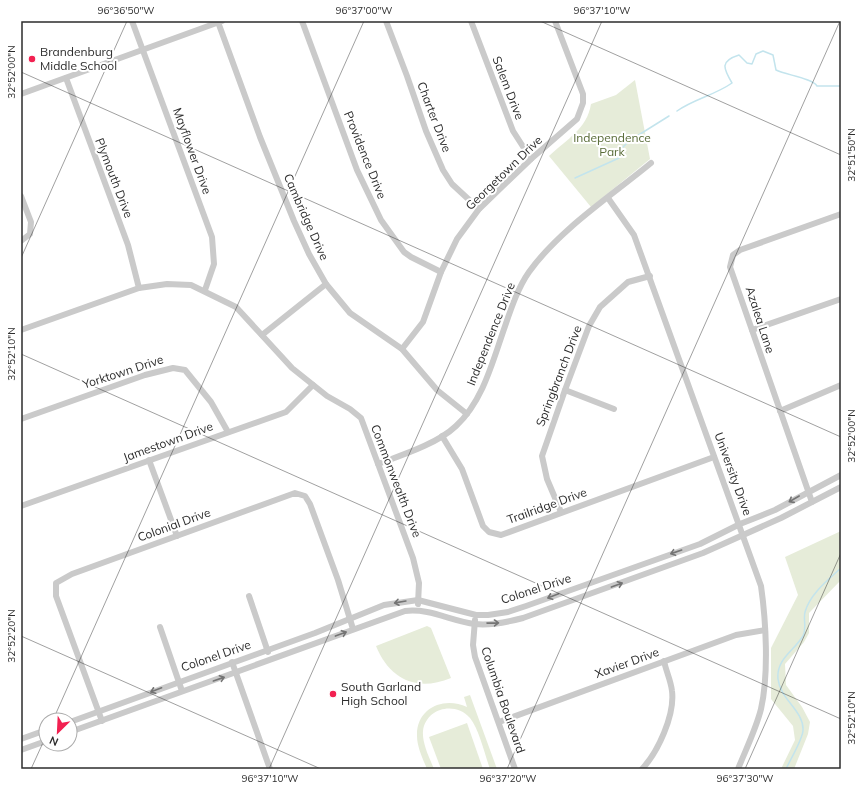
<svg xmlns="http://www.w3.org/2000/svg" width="862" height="790" viewBox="0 0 862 790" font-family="Mulish,sans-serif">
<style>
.green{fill:#e6ecd9}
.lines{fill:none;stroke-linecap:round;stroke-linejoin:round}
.stream{stroke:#c3e4ed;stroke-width:1.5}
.minor{stroke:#cacaca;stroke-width:6}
.oneway{stroke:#747474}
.ticks{fill:none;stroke:#2d2d2d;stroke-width:1;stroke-opacity:0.45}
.poi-dot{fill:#f22151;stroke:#fff;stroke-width:1.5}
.labels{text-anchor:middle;stroke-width:4;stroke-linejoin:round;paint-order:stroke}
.poi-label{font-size:12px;fill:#2d2d2d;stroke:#fff;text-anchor:start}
.street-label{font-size:12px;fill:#2d2d2d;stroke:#fff}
.park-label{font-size:12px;fill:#586b37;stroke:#fff}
.neatline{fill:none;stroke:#2d2d2d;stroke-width:1.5}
.ticks-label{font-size:10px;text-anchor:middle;fill:#2d2d2d}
</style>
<rect width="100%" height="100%" fill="#fff"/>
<!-- green -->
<g class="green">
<path d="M635 80 650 159 591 207 549 156C567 139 587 129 591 104L616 95Z"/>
<polygon points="841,531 841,580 809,613 809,633 804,642 785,664 786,685 802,707 810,722 808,734 794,769 781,769 795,740 793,726 771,699 771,648 798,595 785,557"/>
<path d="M427 626 431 628 451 678C417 692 390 680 376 646Z"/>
<path d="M470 695 497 769H490C485 755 479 729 470 718 455 701 426 708 423 731 422 743 429 757 434 769H427C423 759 417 747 417 736 416 708 444 696 467 707L464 697Z"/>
<polygon points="467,723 483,769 441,769 429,737"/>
</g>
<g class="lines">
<!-- stream -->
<g class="stream">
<path d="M677 111C694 99 715 95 732 83 723 68 720 61 739 55L747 63 752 64 756 54 763 51 773 55 776 70C786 75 812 78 817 86H841"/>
<polyline points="575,178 619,158 621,149 629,141 669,116"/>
<path d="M786 769C790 760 803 739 803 730 804 711 780 699 778 679 776 659 794 651 803 636 807 628 803 620 805 612 810 594 828 580 841 568"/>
</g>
<!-- minor -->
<g class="minor">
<polyline points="132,21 212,237 214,264 205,290"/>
<polyline points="302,21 357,170 381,220 404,252 411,257 441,272"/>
<polyline points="386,21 407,76 426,131 443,170 452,184 479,209"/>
<polyline points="471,21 513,131 531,159"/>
<polyline points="218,22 260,137 294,221 309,254 326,284 350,313 402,349 437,390 467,414"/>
<polyline points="66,78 128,245 139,288"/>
<polyline points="21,94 222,21"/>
<polyline points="21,196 31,222 30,234 21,241"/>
<path d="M608 198 634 235 761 586C766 621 769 674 761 709 756 729 746 749 738 769"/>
<polyline points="21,330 139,288 167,284 191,285 236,307 292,368 327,396 350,409 361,418 413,558 419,583 418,604"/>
<polyline points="752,330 841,299"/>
<polyline points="262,335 326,284"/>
<polyline points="402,349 423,322 441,272 457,239 479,209 531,159 577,119 583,103 583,94 555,21"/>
<polyline points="565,390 614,409"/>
<polyline points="780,411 841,385"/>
<polyline points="21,419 145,375 173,368 185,370 211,402 228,432"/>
<polyline points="442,436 462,469 483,526 489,532 501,535 714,457"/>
<polyline points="149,460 177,536"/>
<path d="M378 464C402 455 437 444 456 426 482 402 492 364 503 332 510 312 517 289 529 272 559 230 611 196 651 163"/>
<polyline points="812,502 730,267 733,255 740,250 841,214"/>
<polyline points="21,506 286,412 313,385"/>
<polyline points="561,512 547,479 542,456 565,390 589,326 600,307 628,282 650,276"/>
<polyline points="249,596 268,652"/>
<polyline points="475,620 473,645 475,657 515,769"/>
<polyline points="160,627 182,691"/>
<polyline points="232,662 270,769"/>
<polyline points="102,721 56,596 56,583 72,574 295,493 305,496 310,504 338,580 353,629"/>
<polyline points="70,722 315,633 384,605 418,600 476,615 488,615 508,612 526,606 700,544 740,524 775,510 841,475"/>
<polyline points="499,722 736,635 765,630"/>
<path d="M70 732 405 611C430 608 451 621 475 624 491 626 508 622 523 618L703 553 781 518 841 487"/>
<polyline points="21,739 46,730"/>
<polyline points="21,750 46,741"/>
<path d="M642 769C658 752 675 715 672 691 671 681 666 671 664 661"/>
</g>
</g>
<!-- one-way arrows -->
<defs><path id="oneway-shaft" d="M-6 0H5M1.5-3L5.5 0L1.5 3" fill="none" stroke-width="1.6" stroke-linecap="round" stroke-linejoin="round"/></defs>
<g class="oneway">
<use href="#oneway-shaft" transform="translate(794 499) rotate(150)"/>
<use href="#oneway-shaft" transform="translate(676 552) rotate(161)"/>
<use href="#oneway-shaft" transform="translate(617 585) rotate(-20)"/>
<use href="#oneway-shaft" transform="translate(553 596) rotate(159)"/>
<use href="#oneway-shaft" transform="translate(400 602) rotate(170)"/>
<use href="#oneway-shaft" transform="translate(493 623) rotate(-1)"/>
<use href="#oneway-shaft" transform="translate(341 634) rotate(-20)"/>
<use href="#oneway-shaft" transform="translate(219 679) rotate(-19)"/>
<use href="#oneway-shaft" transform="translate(156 690) rotate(159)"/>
</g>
<!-- ticks -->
<path class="ticks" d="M540 21 841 155M21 72 841 437M21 258 127 21M21 354 841 719M21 636 321 769M53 720 364 21M31 769 46 736M269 769 602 21M507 769 840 21M745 769 841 553"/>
<!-- markers -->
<g class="poi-dot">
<circle cx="32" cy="59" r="4"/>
<circle cx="333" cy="694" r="4"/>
</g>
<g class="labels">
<!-- poi labels -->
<g class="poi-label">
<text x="40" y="56">Brandenburg<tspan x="40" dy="14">Middle School</tspan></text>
<text x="341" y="691">South Garland<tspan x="341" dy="14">High School</tspan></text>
</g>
<!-- street labels -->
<g class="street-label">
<text transform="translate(508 88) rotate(69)" y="4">Salem Drive</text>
<text transform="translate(434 117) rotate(69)" y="4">Charter Drive</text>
<text transform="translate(192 151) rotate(70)" y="4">Mayflower Drive</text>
<text transform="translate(365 155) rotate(68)" y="4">Providence Drive</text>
<text transform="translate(504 173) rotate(-44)" y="4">Georgetown Drive</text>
<text transform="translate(114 178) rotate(69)" y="4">Plymouth Drive</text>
<text transform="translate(306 217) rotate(66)" y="4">Cambridge Drive</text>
<text transform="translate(760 320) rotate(72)" y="4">Azalea Lane</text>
<text transform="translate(491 334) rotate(-68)" y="4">Independence Drive</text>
<text transform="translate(123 372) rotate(-18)" y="4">Yorktown Drive</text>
<text transform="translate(559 376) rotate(-69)" y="4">Springbranch Drive</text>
<text transform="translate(168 442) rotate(-20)" y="4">Jamestown Drive</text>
<text transform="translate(733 474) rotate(70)" y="4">University Drive</text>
<text transform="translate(396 481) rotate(69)" y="4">Commonwealth Drive</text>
<text transform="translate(547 506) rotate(-20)" y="4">Trailridge Drive</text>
<text transform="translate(174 525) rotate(-20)" y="4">Colonial Drive</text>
<text transform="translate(536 589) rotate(-18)" y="4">Colonel Drive</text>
<text transform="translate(216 656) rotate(-19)" y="4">Colonel Drive</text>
<text transform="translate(627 663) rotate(-20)" y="4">Xavier Drive</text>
<text transform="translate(503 700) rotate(71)" y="4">Columbia Boulevard</text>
</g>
<!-- park labels -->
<g class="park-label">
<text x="612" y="142">Independence<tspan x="612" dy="14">Park</tspan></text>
</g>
</g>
<!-- border -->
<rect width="862" height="790" fill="none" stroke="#ffffff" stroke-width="44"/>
<!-- north arrow -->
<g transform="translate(58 732) rotate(204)"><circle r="19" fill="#ffffff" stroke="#ababab"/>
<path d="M0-3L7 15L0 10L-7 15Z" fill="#f22151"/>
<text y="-6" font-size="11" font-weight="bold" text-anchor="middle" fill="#2d2d2d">N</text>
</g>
<rect x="22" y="22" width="818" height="746" class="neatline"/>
<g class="ticks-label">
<text x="126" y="14">96°36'50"W</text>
<text x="364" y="14">96°37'00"W</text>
<text x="602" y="14">96°37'10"W</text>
<text transform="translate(11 72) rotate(-90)" y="4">32°52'00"N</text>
<text transform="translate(851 155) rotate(-90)" y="4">32°51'50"N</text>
<text transform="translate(11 354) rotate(-90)" y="4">32°52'10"N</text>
<text transform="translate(851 436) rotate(-90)" y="4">32°52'00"N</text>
<text transform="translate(11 636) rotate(-90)" y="4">32°52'20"N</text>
<text transform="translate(851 718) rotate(-90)" y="4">32°52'10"N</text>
<text x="270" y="782">96°37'10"W</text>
<text x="508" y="782">96°37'20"W</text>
<text x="745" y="782">96°37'30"W</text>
</g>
</svg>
